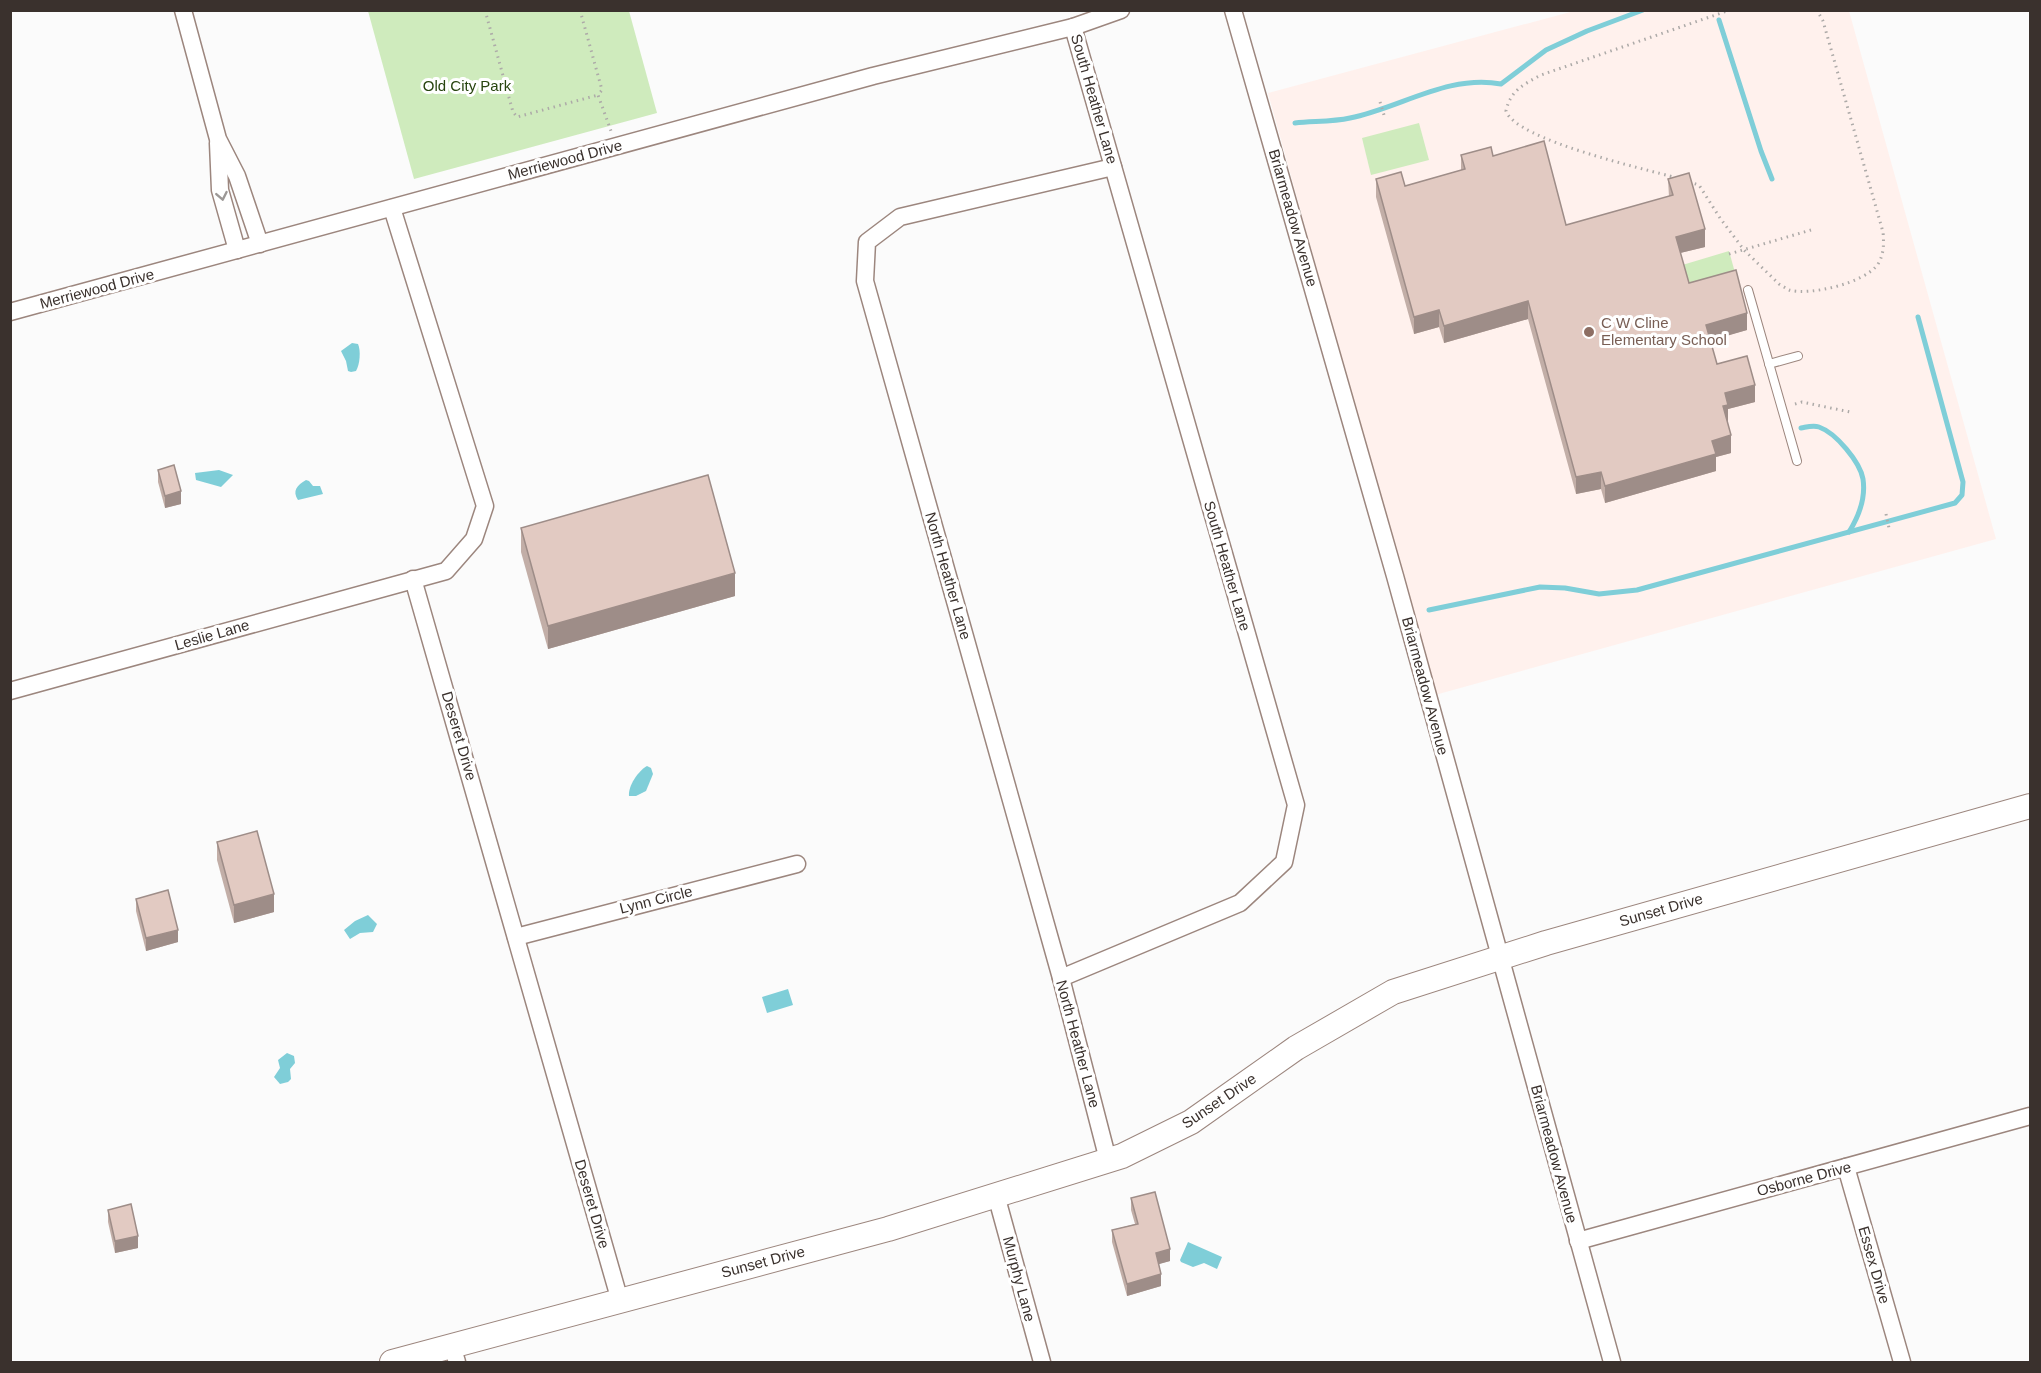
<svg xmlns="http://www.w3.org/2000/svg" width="2041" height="1373" viewBox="0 0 2041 1373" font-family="Arial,sans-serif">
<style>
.built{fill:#fff1ed}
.green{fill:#cfebbd}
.water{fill:#7fced8}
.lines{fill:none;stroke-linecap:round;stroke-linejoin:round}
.stream{stroke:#7fced8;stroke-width:5}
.lane-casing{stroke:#9c867e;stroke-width:10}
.street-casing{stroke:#9c867e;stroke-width:19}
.secondary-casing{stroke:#9c867e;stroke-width:26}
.path{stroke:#adaaa8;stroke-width:3;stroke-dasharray:1.5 4.5;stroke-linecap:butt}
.lane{stroke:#fff;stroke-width:8}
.street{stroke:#fff;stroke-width:16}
.secondary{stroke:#fff;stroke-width:24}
.wall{fill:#c2aea7}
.shaded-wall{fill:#9e8d88}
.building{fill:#e2cac2;stroke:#9e8d88;stroke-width:1.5}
.oneway{stroke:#9c9896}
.education-dot{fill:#8d6e63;stroke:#fff;stroke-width:2}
.labels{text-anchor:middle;stroke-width:6;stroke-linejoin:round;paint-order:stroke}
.park-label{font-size:15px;fill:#27440e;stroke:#fff}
.street-label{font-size:15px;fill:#3a312d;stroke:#fff}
.education-label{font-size:15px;fill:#785e54;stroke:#fff;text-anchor:start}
</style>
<rect width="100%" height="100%" fill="#fbfbfb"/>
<!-- built -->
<polygon class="built" points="1574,11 1849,11 1996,539 1435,695 1268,93"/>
<!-- green -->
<g class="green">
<polygon points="368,11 629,11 657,113 414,179"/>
<polygon points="1419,123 1429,160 1371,175 1362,138"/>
<polygon points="1729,251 1739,287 1686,301 1679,266"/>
</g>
<!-- water -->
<g class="water">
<path d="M352 343 358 344C361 350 360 365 356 371L351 372 348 371 346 361 341 351Z"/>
<polygon points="219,470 233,475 221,487 196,480 195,473"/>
<path d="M306 480 309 481 313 486H320L323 494 298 500C292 491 297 485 306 480Z"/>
<path d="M647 766 651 768 653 774 646 791 636 796H629C628 786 638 771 647 766Z"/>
<polygon points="368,915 377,924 373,932 360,933 350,939 344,930 355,921"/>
<polygon points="788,989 793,1005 767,1013 762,997"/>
<polygon points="287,1053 294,1056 295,1063 290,1069 291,1079 288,1082 280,1084 274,1077 280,1068 278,1060"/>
<polygon points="1188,1242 1222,1257 1217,1269 1204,1263 1193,1267 1181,1262 1180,1260"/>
</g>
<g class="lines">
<!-- stream -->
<g class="stream">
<polyline points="1719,20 1761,151 1772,179"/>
<path d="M1295 123C1313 121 1332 122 1350 118 1400 108 1448 74 1501 84L1546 50 1587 31 1643 10"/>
<path d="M1801 428C1807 427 1813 425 1819 427 1836 433 1860 462 1863 479 1866 499 1859 516 1849 532"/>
<polyline points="1429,610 1540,587 1565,588 1599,594 1637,590 1955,503 1962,495 1963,482 1918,317"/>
</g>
<defs>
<g id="lane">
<polyline points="1748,290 1797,461"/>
<polyline points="1769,364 1798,356"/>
</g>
<g id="street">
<polyline points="183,10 218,139 237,176 260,244"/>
<polyline points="1233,10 1395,576 1612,1362"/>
<polyline points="218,143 220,190 237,250"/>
<polyline points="10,312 873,76 1073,27 1121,10"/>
<polyline points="413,579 620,1301"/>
<polyline points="10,691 446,571 474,539 485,506 392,208"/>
<polyline points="516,937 797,864"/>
<polyline points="1061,978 1240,903 1284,862 1296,805 1073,27"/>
<polyline points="1108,1160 1061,978 865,281 867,242 900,217 1113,167"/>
<polyline points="1846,1167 1902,1362"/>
<polyline points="996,1195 1042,1362"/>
<polyline points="1578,1241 2030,1116"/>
<polyline points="452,1346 457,1362"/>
</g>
<polyline id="secondary" points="392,1362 888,1229 1122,1156 1191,1122 1296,1048 1393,992 1546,943 2030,806"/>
</defs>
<!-- lane casing -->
<use href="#lane" class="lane-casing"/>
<!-- street casing -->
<use href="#street" class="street-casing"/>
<!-- secondary casing -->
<use href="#secondary" class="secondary-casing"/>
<!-- path -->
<g class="path">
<polyline points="485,10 513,112 517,117 598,95"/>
<polyline points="580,10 602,90 598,95 611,131"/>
<polyline points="1380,102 1384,115"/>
<path d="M1677 178C1645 169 1516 140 1506 111 1510 91 1524 84 1541 75L1730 10"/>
<path d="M1689 182 1699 185 1720 218 1744 250 1779 284 1789 290C1810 296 1865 283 1878 264 1884 254 1884 244 1883 232L1823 21 1817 10"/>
<polyline points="1729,254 1811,230"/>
<polyline points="1795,404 1802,402 1850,412"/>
<polyline points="1886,514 1889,528"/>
</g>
<!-- lane -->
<use href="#lane" class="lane"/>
<!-- street -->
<use href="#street" class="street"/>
<!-- secondary -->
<use href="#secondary" class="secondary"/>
</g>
<!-- wall -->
<g class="wall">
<polygon points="1461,155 1493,156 1566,225 1669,197 1668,179 1705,247 1680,253 1689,283 1747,330 1710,340 1717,364 1755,402 1728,409 1728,422 1727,422 1731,453 1716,457 1716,471 1605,503 1601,489 1576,494 1528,319 1444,343 1439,327 1414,334 1376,197 1376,179 1405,186 1461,170"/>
<polygon points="158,470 181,504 165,508 158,482"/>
<polygon points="521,528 735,596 548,649 521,552"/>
<polygon points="217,842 274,912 234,923 217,860"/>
<polygon points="136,899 178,942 146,951 136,911"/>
<polygon points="1131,1198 1170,1261 1158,1264 1161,1286 1127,1296 1112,1242 1112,1230 1135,1224 1131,1210"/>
<polygon points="108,1210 138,1248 115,1253 108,1222"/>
</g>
<!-- shaded-wall -->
<g class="shaded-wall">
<polygon points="1705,229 1705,247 1676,254 1676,237"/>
<polygon points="1528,301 1528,319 1444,343 1444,326"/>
<polygon points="1439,310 1439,327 1414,334 1414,317"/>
<polygon points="1747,313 1747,330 1706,342 1706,325"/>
<polygon points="1755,385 1755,402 1728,409 1728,422 1723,424 1723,406 1725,393"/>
<polygon points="1731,435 1731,453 1716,457 1716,471 1605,503 1605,486 1712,441"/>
<polygon points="1601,472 1601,489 1576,494 1576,477"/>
<polygon points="181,491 181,504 165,508 165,496"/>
<polygon points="735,573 735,596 548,649 548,626"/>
<polygon points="274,894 274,912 234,923 234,905"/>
<polygon points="178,930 178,942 146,951 146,938"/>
<polygon points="138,1236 138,1248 115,1253 115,1241"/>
<polygon points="1170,1249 1170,1261 1156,1265 1156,1253"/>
<polygon points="1161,1274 1161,1286 1127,1296 1127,1284"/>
</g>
<!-- building -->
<g class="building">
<polygon points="1544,141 1566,225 1673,195 1668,179 1689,173 1705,229 1676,237 1689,283 1736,270 1747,313 1706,325 1717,364 1747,356 1755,385 1725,393 1728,405 1723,406 1731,435 1712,441 1716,454 1605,486 1601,472 1576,477 1528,301 1444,326 1439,310 1414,317 1376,179 1401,172 1405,186 1465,169 1461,155 1491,147 1493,156"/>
<polygon points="174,465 181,491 165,496 158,470"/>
<polygon points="708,475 735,573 548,626 521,528"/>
<polygon points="257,831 274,894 234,905 217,842"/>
<polygon points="168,890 178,930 146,938 136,899"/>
<polygon points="1155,1192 1170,1249 1156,1253 1161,1274 1127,1284 1112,1230 1138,1224 1131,1198"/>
<polygon points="131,1204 138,1236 115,1241 108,1210"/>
</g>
<!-- one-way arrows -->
<defs><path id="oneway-chevron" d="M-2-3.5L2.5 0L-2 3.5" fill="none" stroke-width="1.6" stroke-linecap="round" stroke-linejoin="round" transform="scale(1.5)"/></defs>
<use class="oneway" href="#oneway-chevron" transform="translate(222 196) rotate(79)"/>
<!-- markers -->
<circle class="education-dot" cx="1589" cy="332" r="6"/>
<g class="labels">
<!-- park labels -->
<g class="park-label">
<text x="467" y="91">Old City Park</text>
</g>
<!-- street labels -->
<g class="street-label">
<text transform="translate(1094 99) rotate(74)" y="5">South Heather Lane</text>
<text transform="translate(565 160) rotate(-15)" y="5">Merriewood Drive</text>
<text transform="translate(1293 218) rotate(74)" y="5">Briarmeadow Avenue</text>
<text transform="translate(97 289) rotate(-15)" y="5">Merriewood Drive</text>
<text transform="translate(1227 566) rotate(74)" y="5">South Heather Lane</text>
<text transform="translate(948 576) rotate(74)" y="5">North Heather Lane</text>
<text transform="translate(212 635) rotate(-16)" y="5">Leslie Lane</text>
<text transform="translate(1425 686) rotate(75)" y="5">Briarmeadow Avenue</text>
<text transform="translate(459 736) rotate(74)" y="5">Deseret Drive</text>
<text transform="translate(656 900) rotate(-14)" y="5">Lynn Circle</text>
<text transform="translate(1661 910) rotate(-16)" y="5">Sunset Drive</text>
<text transform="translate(1078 1044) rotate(75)" y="5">North Heather Lane</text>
<text transform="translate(1219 1101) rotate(-34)" y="5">Sunset Drive</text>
<text transform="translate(1554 1154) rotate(75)" y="5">Briarmeadow Avenue</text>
<text transform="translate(1804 1179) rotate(-15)" y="5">Osborne Drive</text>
<text transform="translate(592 1204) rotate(74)" y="5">Deseret Drive</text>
<text transform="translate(763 1262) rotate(-15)" y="5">Sunset Drive</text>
<text transform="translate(1874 1265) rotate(74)" y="5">Essex Drive</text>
<text transform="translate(1019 1279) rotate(75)" y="5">Murphy Lane</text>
</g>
<!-- education labels -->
<g class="education-label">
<text x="1601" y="328">C W Cline<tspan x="1601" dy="17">Elementary School</tspan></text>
</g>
</g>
<!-- border -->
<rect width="2041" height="1373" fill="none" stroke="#3a312d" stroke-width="24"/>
</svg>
